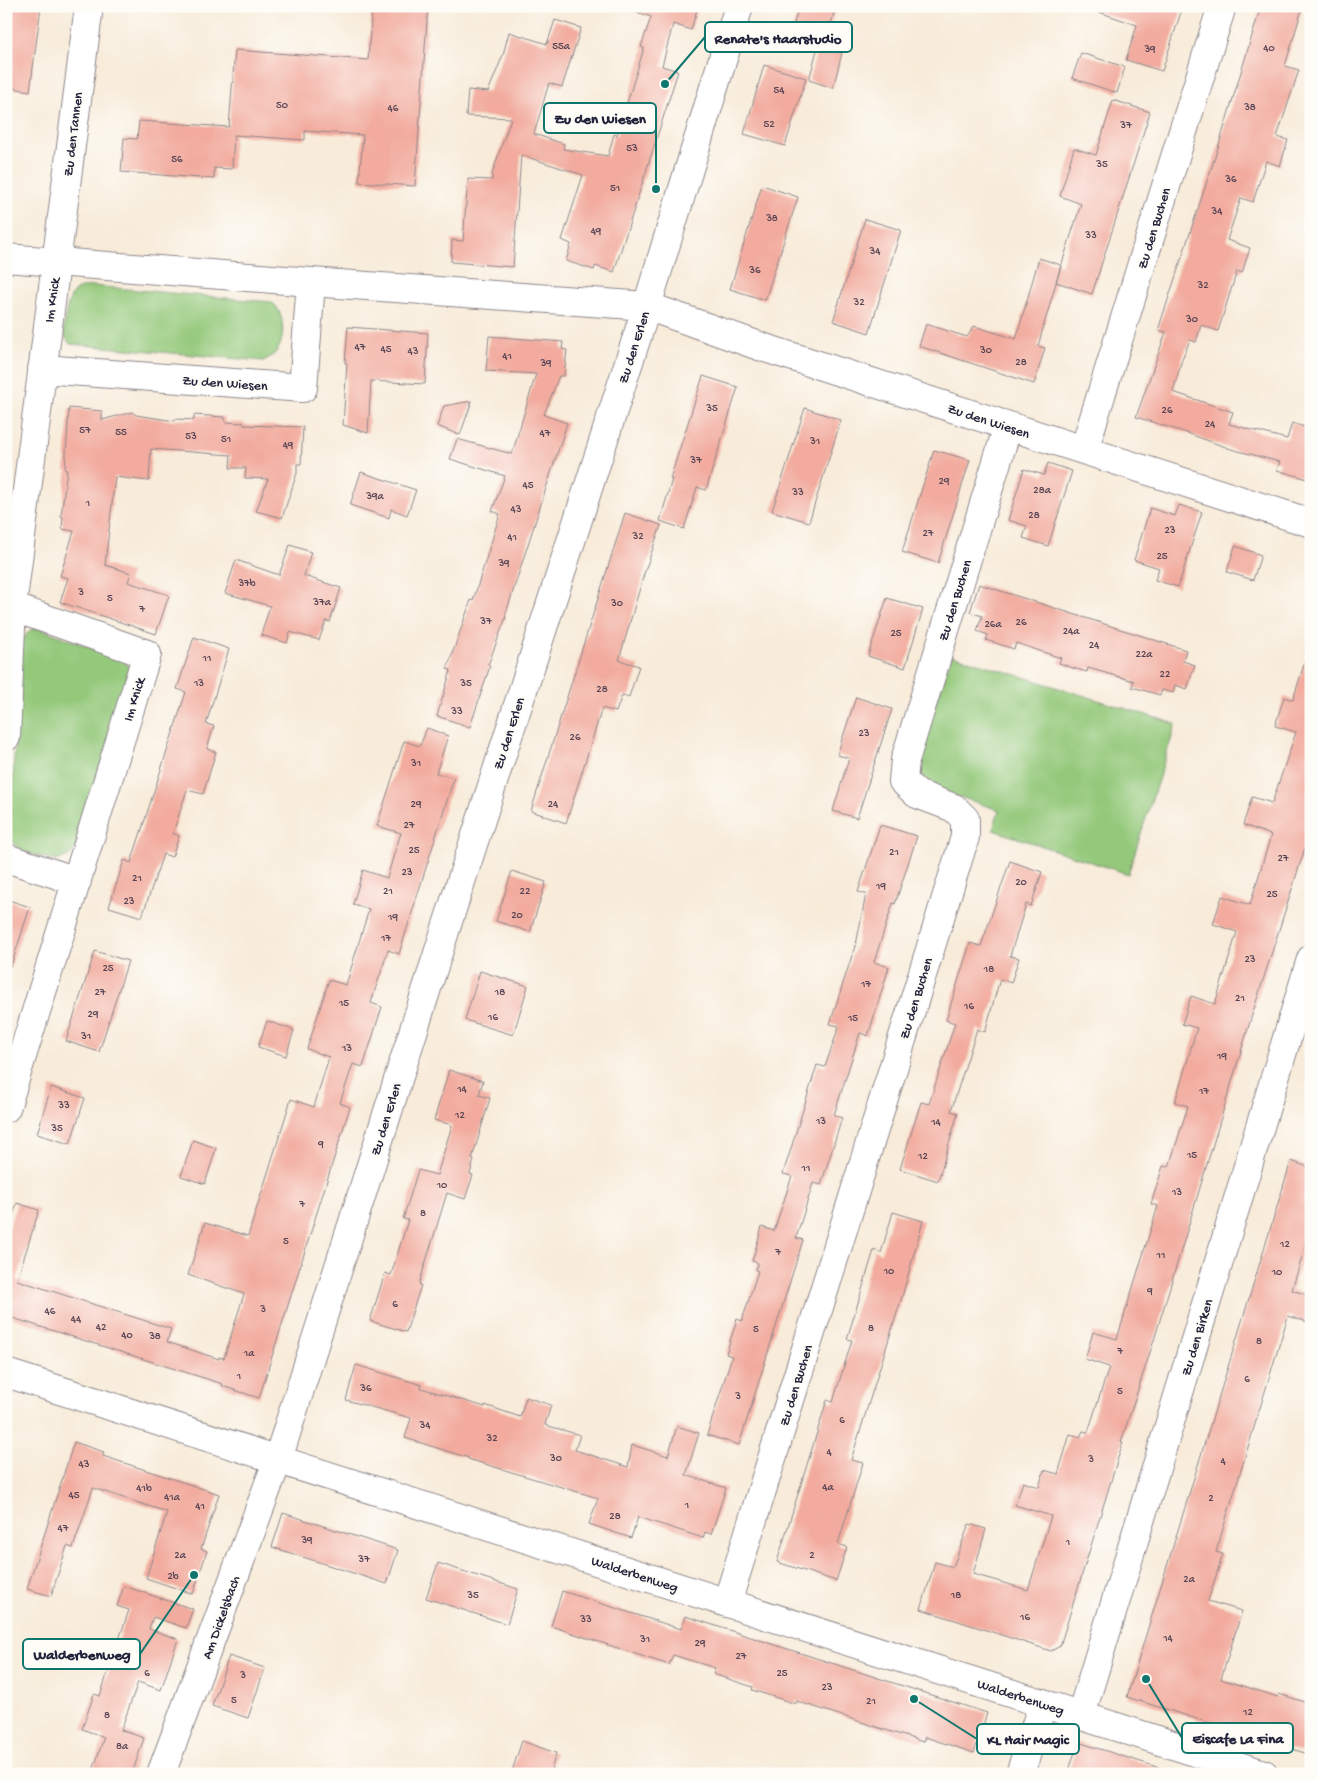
<svg xmlns="http://www.w3.org/2000/svg" width="1317" height="1780" viewBox="0 0 1317 1780" font-family="'Gochi Hand',sans-serif">
<style>
.green{fill:#94c97b;stroke:#5b765b}
.building{fill:#f2ab9e}
.lines{fill:none;stroke-linecap:round;stroke-linejoin:round}
.minor-casing{stroke:#8d868a;stroke-width:30}
.minor{stroke:#fff;stroke-width:28}
.labels{text-anchor:middle;stroke-width:4.5;stroke-linejoin:round;paint-order:stroke}
.number-label{font-size:11px;fill:#564454}
.street-label{font-size:14px;fill:#22223b;stroke:#fdfcf7}
.leader{fill:none;stroke:#0f766e;stroke-width:2}
.callout-dot{fill:#0f766e;stroke:#fdfcf7;stroke-width:2}
.callout{fill:#fdfcf7;stroke:#0f766e;stroke-width:2}
.callout-label{font-size:15px;text-anchor:middle;font-weight:bold;fill:#22223b}
</style>
<rect width="100%" height="100%" fill="#fdfcf7"/>
<filter id="ink" filterUnits="userSpaceOnUse"><feTurbulence type="fractalNoise" baseFrequency=".02" numOctaves="2"/><feDisplacementMap in="SourceGraphic" scale="10" xChannelSelector="R" yChannelSelector="G"/><feConvolveMatrix kernelMatrix="1 2 1 2 8 2 1 2 1" color-interpolation-filters="sRGB"/></filter>
<filter id="wash" filterUnits="userSpaceOnUse"><feTurbulence type="fractalNoise" baseFrequency=".0096" numOctaves="4" result="noise"/><feDisplacementMap in="SourceGraphic" scale="20" xChannelSelector="R" yChannelSelector="G"/><feGaussianBlur stdDeviation="1.12" result="paint"/><feColorMatrix in="noise" values="0 0 0 0 0 0 0 0 0 0 0 0 0 0 0 0 0 1.4 0 .05"/><feComposite in="paint" operator="in"/></filter>
<g filter="url(#wash)">
<rect width="100%" height="100%" fill="#f8ebd9"/>
<!-- green -->
<g class="green">
<path d="M93 286 271 302C284 309 286 337 278 349 275 355 269 358 263 361L70 344C68 341 65 338 64 334 63 325 67 299 74 292 79 287 86 287 93 286Z"/>
<polygon points="38,628 124,660 129,668 79,846 68,856 57,861 20,851 13,842 9,834 22,640 30,630"/>
<polygon points="952,655 1176,724 1128,874 993,830 999,810 930,787 922,777 920,765 921,746"/>
</g>
<g id="blocks">
<!-- building -->
<g class="building">
<polygon points="6,6 41,6 30,91 6,87"/>
<polygon points="372,6 428,6 415,186 359,182 363,135 305,131 305,140 234,135 232,169 214,168 214,179 121,172 124,138 137,139 139,121 229,127 235,50 368,60"/>
<polygon points="632,6 698,6 691,30 673,24 662,66 678,71 614,272 595,266 594,270 566,261 571,244 562,240 583,175 521,155 513,267 451,262 452,240 463,241 468,179 492,180 492,174 511,118 466,116 468,90 488,92 503,55 509,32 547,44 555,20 581,28 562,87 549,83 534,134 564,144 563,149 608,156 614,134 617,135 644,48 641,47 651,17 631,10"/>
<polygon points="799,6 836,6 826,41 792,30"/>
<polygon points="1093,6 1183,6 1162,71 1126,60 1137,25 1093,10"/>
<polygon points="1261,6 1303,6 1285,66 1299,70 1277,137 1288,140 1280,166 1266,161 1253,202 1241,198 1227,240 1250,248 1242,273 1237,271 1218,331 1201,325 1196,342 1190,340 1182,359 1173,392 1233,412 1229,424 1287,439 1292,423 1311,429 1311,480 1277,470 1280,462 1231,449 1187,433 1136,417 1166,332 1158,330 1217,151"/>
<polygon points="818,46 842,53 833,88 809,80"/>
<polygon points="1081,53 1125,67 1117,93 1072,78"/>
<polygon points="764,65 806,78 785,146 744,134"/>
<polygon points="1113,100 1150,112 1092,294 1056,282 1081,204 1060,196 1074,148 1096,155"/>
<polygon points="762,185 798,197 765,300 730,289"/>
<polygon points="865,219 901,230 869,333 833,321"/>
<polygon points="1039,258 1061,265 1038,346 1045,348 1034,384 919,346 926,324 967,337 974,326 1016,339"/>
<polygon points="348,327 428,333 425,384 371,381 368,433 343,425 347,363 345,363"/>
<polygon points="489,336 563,342 562,349 567,350 564,376 559,376 544,415 567,423 505,616 506,617 488,665 490,666 470,727 437,716 451,670 447,669 471,600 473,601 500,514 492,511 505,476 450,459 457,439 512,454 536,374 486,371"/>
<polygon points="703,376 738,387 706,490 697,487 684,529 660,521 672,479 670,479"/>
<polygon points="472,401 460,435 437,426 444,406"/>
<polygon points="69,408 102,411 102,420 132,412 136,415 175,421 175,419 194,420 194,415 225,417 225,422 244,423 244,425 303,427 301,464 297,464 297,473 282,518 256,511 268,479 245,478 246,468 230,468 231,455 151,449 149,481 115,477 105,565 131,573 128,582 169,595 156,634 60,602 68,578 60,576 74,531 62,529 63,517 61,516 67,470 65,470"/>
<polygon points="805,408 841,420 809,522 772,511"/>
<polygon points="934,450 970,460 938,563 902,552"/>
<polygon points="1048,463 1072,471 1048,546 1023,538 1027,526 1008,520 1024,469 1044,475"/>
<polygon points="361,472 416,490 407,515 391,509 389,518 350,505"/>
<polygon points="1179,505 1202,512 1178,587 1155,580 1159,568 1134,560 1150,508 1175,516"/>
<polygon points="625,513 661,525 644,574 619,660 639,666 629,697 622,695 616,712 602,708 566,823 531,811"/>
<polygon points="290,545 311,552 304,576 341,588 330,622 326,621 319,640 290,632 287,643 261,635 270,606 225,593 236,560 279,575"/>
<polygon points="1235,546 1261,555 1253,580 1227,572"/>
<polygon points="979,584 1186,650 1183,661 1195,665 1187,689 1175,685 1173,693 1162,690 1160,695 1132,687 1134,681 1088,668 1087,672 1073,668 1059,663 1061,658 1016,643 1014,649 986,640 988,635 977,631 982,616 970,612"/>
<polygon points="887,598 923,609 905,668 868,656"/>
<polygon points="194,637 229,649 206,724 214,726 207,749 216,752 203,794 187,790 173,833 179,836 172,857 163,854 142,917 109,907 124,860 131,863 186,692 177,689"/>
<polygon points="1306,658 1311,659 1311,829 1252,1015 1154,1340 1121,1442 1123,1442 1060,1646 1051,1651 921,1609 935,1562 953,1567 969,1524 986,1529 973,1574 1028,1590 1051,1516 1015,1505 1023,1482 1039,1487 1044,1470 1058,1474 1070,1434 1080,1437 1083,1431 1088,1432 1109,1367 1085,1359 1093,1332 1117,1339 1158,1206 1151,1204 1163,1166 1169,1167 1188,1106 1175,1102 1197,1028 1182,1024 1191,996 1215,1004 1237,932 1213,924 1222,896 1250,905 1271,835 1243,825 1252,797 1272,803 1296,732 1275,726 1284,697 1293,700"/>
<polygon points="856,697 892,709 857,818 833,811 849,758 837,755"/>
<polygon points="427,728 448,736 436,773 454,778 399,954 388,950 371,1003 382,1007 363,1067 353,1064 340,1103 350,1107 259,1398 222,1386 223,1384 6,1316 6,1236 17,1203 39,1210 17,1280 171,1329 167,1342 219,1359 219,1357 224,1358 244,1294 188,1275 199,1241 205,1223 248,1236 291,1099 314,1107 329,1057 307,1049 329,980 346,985 369,909 353,904 363,870 387,878 394,854 401,833 377,826 404,741 420,746"/>
<polygon points="880,825 917,836 895,904 893,903 874,962 889,967 868,1036 860,1033 834,1115 842,1118 821,1185 813,1183 796,1238 803,1240 739,1445 707,1435 732,1356 726,1354 737,1319 742,1321 758,1271 755,1270 758,1263 752,1261 762,1227 774,1231 792,1176 783,1174 817,1065 825,1067 839,1026 830,1024 857,940 866,894 858,892"/>
<polygon points="1010,861 1042,872 1031,906 1026,904 1010,956 1019,958 1011,983 1000,979 985,1032 977,1029 951,1111 958,1113 938,1181 900,1169 921,1102 929,1104 955,1023 946,1020 970,943 981,946"/>
<polygon points="512,871 546,882 530,932 496,921"/>
<polygon points="6,899 30,907 11,966 6,966"/>
<polygon points="95,951 128,961 99,1052 66,1041"/>
<polygon points="480,971 528,986 513,1035 465,1020"/>
<polygon points="267,1021 294,1030 286,1056 258,1047"/>
<polygon points="449,1070 483,1081 479,1095 490,1098 472,1159 474,1160 470,1174 473,1175 465,1199 447,1193 419,1284 421,1285 406,1332 370,1321 385,1273 391,1275 408,1220 403,1219 418,1170 437,1175 452,1125 434,1120"/>
<polygon points="51,1087 85,1098 70,1144 37,1134"/>
<polygon points="193,1140 216,1148 205,1184 181,1176"/>
<polygon points="1291,1161 1311,1168 1311,1227 1292,1290 1311,1296 1311,1323 1288,1316 1216,1552 1223,1554 1208,1601 1242,1611 1221,1679 1278,1697 1279,1694 1311,1704 1311,1755 1127,1697"/>
<polygon points="893,1212 923,1221 902,1297 851,1460 863,1463 838,1544 847,1547 836,1581 777,1562 827,1400 833,1402 852,1340 847,1339 874,1250 881,1253"/>
<polygon points="356,1365 422,1385 421,1388 485,1407 485,1405 520,1417 526,1397 551,1405 545,1425 580,1435 575,1450 628,1467 632,1445 668,1456 677,1426 699,1433 686,1475 726,1488 711,1534 705,1532 703,1538 638,1517 631,1538 589,1524 598,1498 468,1459 469,1458 405,1438 411,1418 346,1400"/>
<polygon points="74,1442 104,1452 103,1456 219,1494 201,1549 207,1551 193,1594 146,1578 167,1512 93,1488 73,1548 67,1546 51,1596 27,1589"/>
<polygon points="283,1513 398,1550 387,1584 272,1547"/>
<polygon points="438,1563 518,1589 507,1624 426,1598"/>
<polygon points="124,1586 193,1609 186,1628 153,1617 149,1629 178,1639 161,1690 138,1682 121,1730 144,1738 132,1774 92,1774 104,1737 82,1729 94,1694 100,1696 129,1610 117,1606"/>
<polygon points="562,1591 681,1629 685,1616 987,1713 974,1753 925,1737 923,1742 796,1701 796,1704 752,1690 753,1687 713,1674 715,1668 673,1655 669,1665 551,1626"/>
<polygon points="229,1656 265,1668 248,1718 212,1706"/>
<polygon points="522,1741 556,1753 550,1774 511,1774"/>
<polygon points="1078,1742 1163,1769 1162,1774 1068,1774"/>
</g>
</g>
</g>
<g filter="url(#ink)">
<use href="#blocks" fill-opacity="0" stroke="#8d868a" stroke-width="1"/>
<g class="lines">
<defs>
<g id="minor">
<polyline points="6,258 311,282 647,306 762,347 1311,523"/>
<polyline points="42,369 303,388 311,282"/>
<polyline points="1084,450 1222,6"/>
<polyline points="6,737 12,607 89,6"/>
<polyline points="6,858 77,881"/>
<polyline points="6,1108 147,654 12,607"/>
<polyline points="6,1373 1264,1774"/>
<polyline points="727,1603 965,837 965,819 954,808 917,794 903,781 905,760 1008,426"/>
<polyline points="1081,1715 1311,959"/>
<polyline points="161,1774 278,1459 446,928 647,306 739,6"/>
<polyline points="1020,1774 1043,1703"/>
</g>
</defs>
<!-- minor casing -->
<use href="#minor" class="minor-casing"/>
<!-- minor -->
<use href="#minor" class="minor"/>
</g>
</g>
<g class="labels">
<!-- number labels -->
<g class="number-label">
<text x="561" y="49">55a</text>
<text x="1269" y="51">40</text>
<text x="1150" y="52">39</text>
<text x="779" y="93">54</text>
<text x="282" y="108">50</text>
<text x="1250" y="110">38</text>
<text x="393" y="111">46</text>
<text x="769" y="127">52</text>
<text x="1126" y="128">37</text>
<text x="632" y="151">53</text>
<text x="177" y="162">56</text>
<text x="1102" y="167">35</text>
<text x="1231" y="182">36</text>
<text x="615" y="191">51</text>
<text x="1217" y="214">34</text>
<text x="772" y="221">38</text>
<text x="596" y="234">49</text>
<text x="1091" y="238">33</text>
<text x="875" y="254">34</text>
<text x="755" y="273">36</text>
<text x="1203" y="288">32</text>
<text x="859" y="305">32</text>
<text x="1192" y="322">30</text>
<text x="360" y="350">47</text>
<text x="386" y="352">45</text>
<text x="986" y="353">30</text>
<text x="413" y="354">43</text>
<text x="507" y="359">41</text>
<text x="1021" y="365">28</text>
<text x="546" y="366">39</text>
<text x="712" y="411">35</text>
<text x="1167" y="413">26</text>
<text x="1210" y="427">24</text>
<text x="85" y="433">57</text>
<text x="121" y="435">55</text>
<text x="545" y="436">47</text>
<text x="191" y="439">53</text>
<text x="226" y="442">51</text>
<text x="815" y="444">31</text>
<text x="288" y="448">49</text>
<text x="696" y="463">37</text>
<text x="944" y="484">29</text>
<text x="528" y="488">45</text>
<text x="1042" y="493">28a</text>
<text x="798" y="495">33</text>
<text x="375" y="499">39a</text>
<text x="88" y="506">1</text>
<text x="516" y="512">43</text>
<text x="1034" y="518">28</text>
<text x="1170" y="533">23</text>
<text x="928" y="536">27</text>
<text x="638" y="539">32</text>
<text x="512" y="540">41</text>
<text x="1162" y="559">25</text>
<text x="504" y="566">39</text>
<text x="247" y="586">37b</text>
<text x="81" y="595">3</text>
<text x="110" y="601">5</text>
<text x="322" y="605">37a</text>
<text x="617" y="606">30</text>
<text x="142" y="612">7</text>
<text x="486" y="624">37</text>
<text x="1021" y="625">26</text>
<text x="993" y="627">26a</text>
<text x="1071" y="634">24a</text>
<text x="896" y="636">25</text>
<text x="1094" y="648">24</text>
<text x="1144" y="657">22a</text>
<text x="207" y="661">11</text>
<text x="1165" y="677">22</text>
<text x="199" y="686">13</text>
<text x="466" y="686">35</text>
<text x="602" y="692">28</text>
<text x="457" y="714">33</text>
<text x="864" y="736">23</text>
<text x="575" y="740">26</text>
<text x="416" y="766">31</text>
<text x="416" y="807">29</text>
<text x="553" y="807">24</text>
<text x="409" y="828">27</text>
<text x="414" y="853">25</text>
<text x="894" y="855">21</text>
<text x="1283" y="861">27</text>
<text x="407" y="875">23</text>
<text x="137" y="881">21</text>
<text x="1021" y="885">20</text>
<text x="881" y="889">19</text>
<text x="388" y="894">21</text>
<text x="525" y="894">22</text>
<text x="1272" y="897">25</text>
<text x="129" y="904">23</text>
<text x="517" y="918">20</text>
<text x="393" y="920">19</text>
<text x="386" y="941">17</text>
<text x="1250" y="962">23</text>
<text x="108" y="971">25</text>
<text x="989" y="972">18</text>
<text x="866" y="987">17</text>
<text x="100" y="995">27</text>
<text x="500" y="995">18</text>
<text x="1240" y="1001">21</text>
<text x="344" y="1006">15</text>
<text x="969" y="1009">16</text>
<text x="93" y="1017">29</text>
<text x="493" y="1020">16</text>
<text x="853" y="1021">15</text>
<text x="86" y="1039">31</text>
<text x="347" y="1051">13</text>
<text x="1222" y="1059">19</text>
<text x="462" y="1092">14</text>
<text x="1204" y="1094">17</text>
<text x="64" y="1108">33</text>
<text x="460" y="1118">12</text>
<text x="821" y="1124">13</text>
<text x="936" y="1125">14</text>
<text x="57" y="1131">35</text>
<text x="321" y="1147">9</text>
<text x="1192" y="1158">15</text>
<text x="923" y="1159">12</text>
<text x="806" y="1171">11</text>
<text x="442" y="1188">10</text>
<text x="1177" y="1195">13</text>
<text x="302" y="1207">7</text>
<text x="423" y="1216">8</text>
<text x="286" y="1244">5</text>
<text x="1285" y="1247">12</text>
<text x="778" y="1255">7</text>
<text x="1161" y="1258">11</text>
<text x="889" y="1274">10</text>
<text x="1277" y="1275">10</text>
<text x="1150" y="1294">9</text>
<text x="395" y="1307">6</text>
<text x="263" y="1312">3</text>
<text x="50" y="1314">46</text>
<text x="76" y="1322">44</text>
<text x="101" y="1330">42</text>
<text x="871" y="1331">8</text>
<text x="756" y="1332">5</text>
<text x="127" y="1338">40</text>
<text x="155" y="1339">38</text>
<text x="1259" y="1344">8</text>
<text x="1120" y="1354">7</text>
<text x="249" y="1356">1a</text>
<text x="239" y="1379">1</text>
<text x="1247" y="1382">6</text>
<text x="366" y="1391">36</text>
<text x="1120" y="1394">5</text>
<text x="738" y="1399">3</text>
<text x="842" y="1423">6</text>
<text x="425" y="1428">34</text>
<text x="492" y="1441">32</text>
<text x="829" y="1455">4</text>
<text x="556" y="1461">30</text>
<text x="1091" y="1462">3</text>
<text x="1223" y="1464">4</text>
<text x="84" y="1467">43</text>
<text x="828" y="1490">4a</text>
<text x="144" y="1491">41b</text>
<text x="74" y="1498">45</text>
<text x="172" y="1500">41a</text>
<text x="1211" y="1501">2</text>
<text x="687" y="1508">1</text>
<text x="200" y="1509">41</text>
<text x="615" y="1519">28</text>
<text x="63" y="1531">47</text>
<text x="307" y="1543">39</text>
<text x="1068" y="1545">1</text>
<text x="180" y="1558">2a</text>
<text x="812" y="1558">2</text>
<text x="364" y="1562">37</text>
<text x="173" y="1579">2b</text>
<text x="1189" y="1582">2a</text>
<text x="473" y="1598">35</text>
<text x="956" y="1598">18</text>
<text x="1025" y="1620">16</text>
<text x="586" y="1622">33</text>
<text x="1168" y="1641">14</text>
<text x="645" y="1642">31</text>
<text x="700" y="1646">29</text>
<text x="741" y="1659">27</text>
<text x="147" y="1676">6</text>
<text x="782" y="1676">25</text>
<text x="243" y="1678">3</text>
<text x="827" y="1690">23</text>
<text x="234" y="1703">5</text>
<text x="871" y="1704">21</text>
<text x="1248" y="1715">12</text>
<text x="107" y="1718">8</text>
<text x="122" y="1749">8a</text>
</g>
<!-- street labels -->
<g class="street-label">
<text transform="translate(72 134) rotate(-83)" y="5">Zu den Tannen</text>
<text transform="translate(1153 228) rotate(-73)" y="5">Zu den Buchen</text>
<text transform="translate(51 300) rotate(-82)" y="5">Im Knick</text>
<text transform="translate(633 347) rotate(-72)" y="5">Zu den Erlen</text>
<text transform="translate(225 382) rotate(4)" y="5">Zu den Wiesen</text>
<text transform="translate(989 420) rotate(18)" y="5">Zu den Wiesen</text>
<text transform="translate(954 600) rotate(-73)" y="5">Zu den Buchen</text>
<text transform="translate(133 699) rotate(-73)" y="5">Im Knick</text>
<text transform="translate(508 733) rotate(-72)" y="5">Zu den Erlen</text>
<text transform="translate(915 998) rotate(-73)" y="5">Zu den Buchen</text>
<text transform="translate(385 1119) rotate(-73)" y="5">Zu den Erlen</text>
<text transform="translate(1196 1337) rotate(-73)" y="5">Zu den Birken</text>
<text transform="translate(795 1385) rotate(-73)" y="5">Zu den Buchen</text>
<text transform="translate(635 1573) rotate(18)" y="5">Walderbenweg</text>
<text transform="translate(220 1617) rotate(-70)" y="5">Am Dickelsbach</text>
<text transform="translate(1021 1696) rotate(18)" y="5">Walderbenweg</text>
</g>
</g>
<!-- callouts -->
<path class="leader" d="M665 84L705 37M656 189L656 118M194 1575L140 1654M1146 1679L1182 1738M914 1699L977 1739"/>
<g class="callout-dot">
<circle cx="665" cy="84" r="5"/>
<circle cx="656" cy="189" r="5"/>
<circle cx="194" cy="1575" r="5"/>
<circle cx="1146" cy="1679" r="5"/>
<circle cx="914" cy="1699" r="5"/>
</g>
<g class="callout">
<rect x="705" y="22" width="147" height="30" rx="5"/>
<rect x="544" y="103" width="112" height="30" rx="5"/>
<rect x="23" y="1639" width="117" height="30" rx="5"/>
<rect x="1182" y="1723" width="111" height="30" rx="5"/>
<rect x="977" y="1724" width="102" height="30" rx="5"/>
</g>
<g class="callout-label">
<text x="778" y="43">Renate's Haarstudio</text>
<text x="600" y="123">Zu den Wiesen</text>
<text x="82" y="1659">Walderbenweg</text>
<text x="1238" y="1743">Eiscafe La Fina</text>
<text x="1028" y="1744">KL Hair Magic</text>
</g>
<!-- margin -->
<rect width="1317" height="1780" fill="none" stroke="#fdfcf7" stroke-width="25"/>
</svg>
